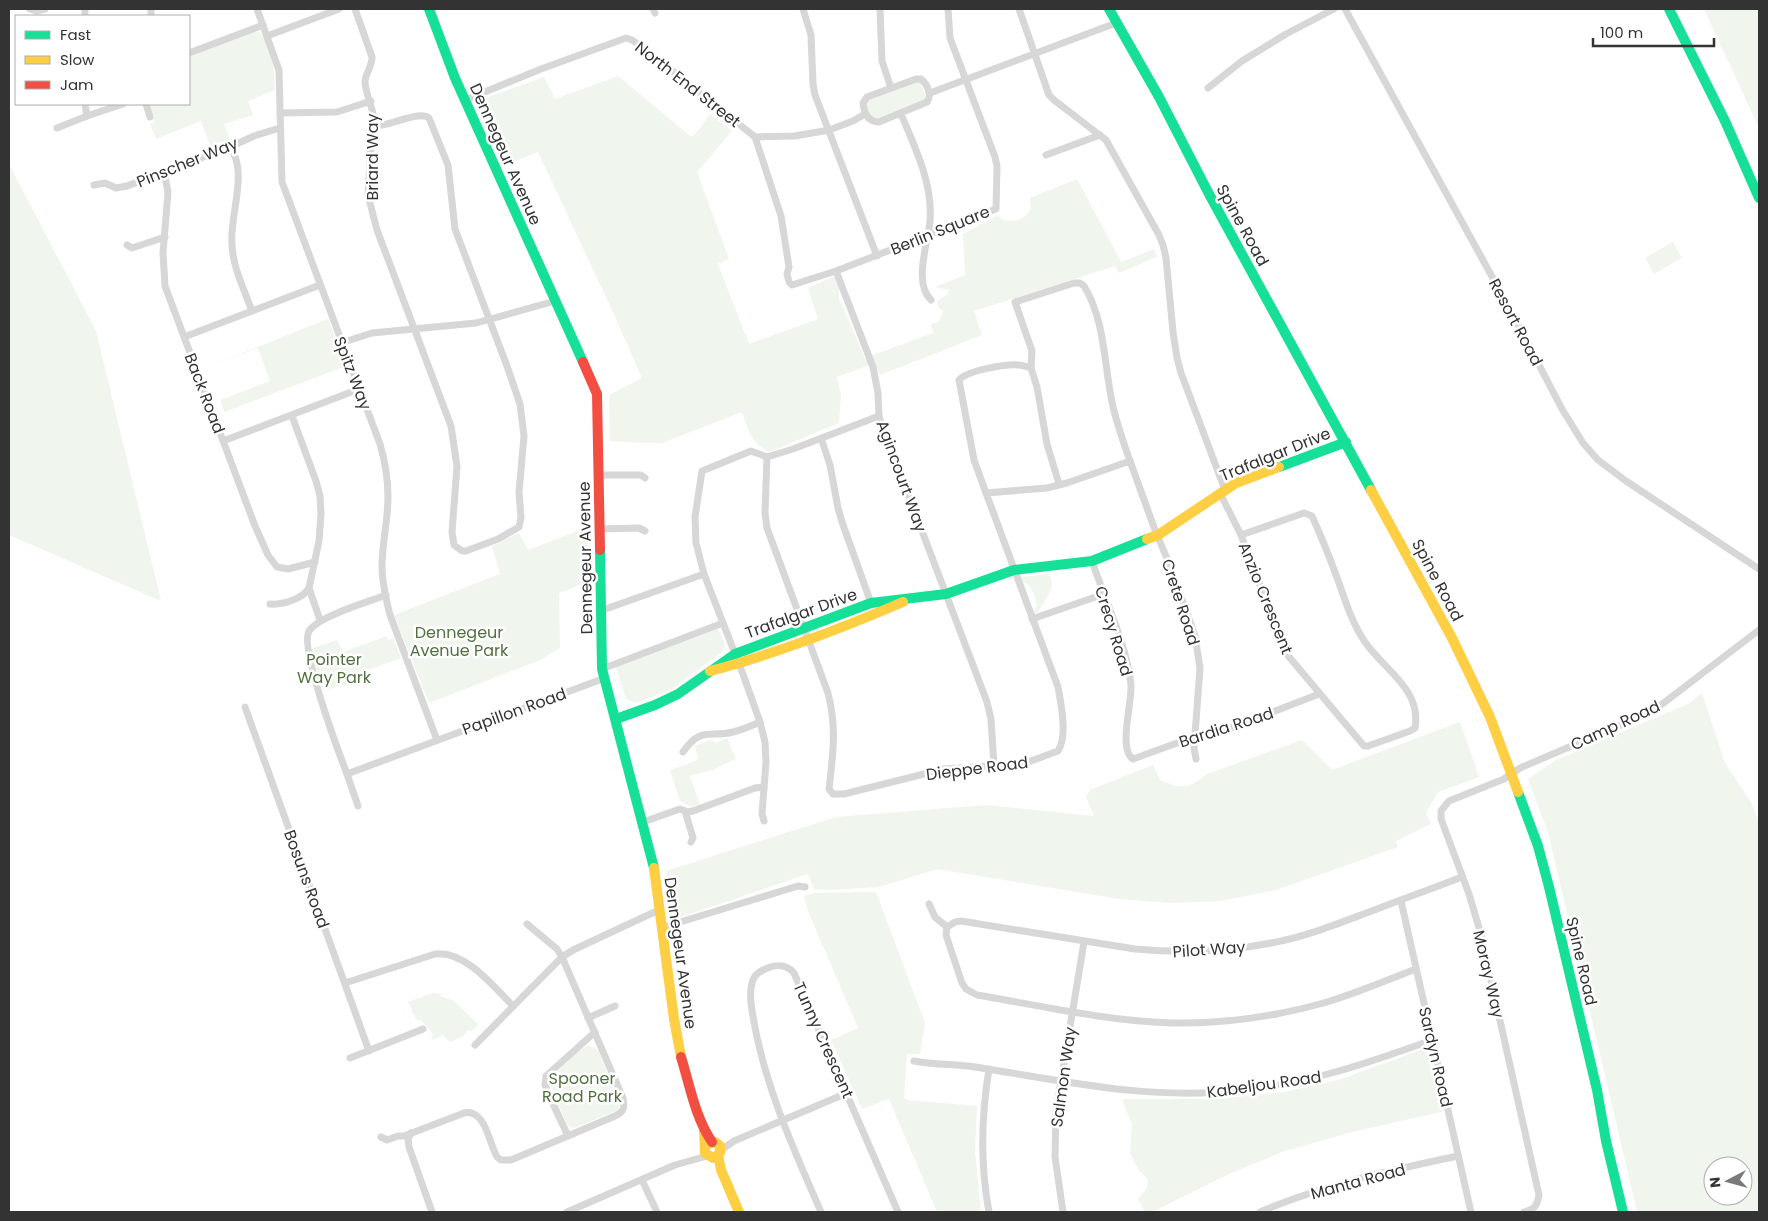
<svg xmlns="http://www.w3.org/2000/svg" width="1768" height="1221" font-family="Poppins,sans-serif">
<rect width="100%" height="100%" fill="#fff"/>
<g fill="#f0f5ed" fill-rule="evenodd">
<polygon points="1704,9 1759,9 1759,128"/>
<path d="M252,32H259C273,46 274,71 275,90L248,101L253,115L224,124L230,139L210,146L201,121L156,139L150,124L155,122L149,104H189V57Z"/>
<path d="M618,76L690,136H694L710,114L732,131L697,172L729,259L720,263L717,262L749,344L818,319L808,288L832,277H834L839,286V298L865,358L933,333L931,324L939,322L943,311L938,307L937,302L948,294L949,290L935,287L965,275L963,234L998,215L1002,220C1015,222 1023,221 1031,209L1030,198L1077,179L1121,262L1154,249L1157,257L1119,273L1115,266L974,311L982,335L880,375L875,363L837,377L841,395L839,423L769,452C752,444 748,429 742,412L662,443H642L610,441L609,395L642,378L612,310L538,152L502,166L477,105L480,100L544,77L555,99Z"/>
<polygon points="916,81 920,82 925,95 925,100 877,120 874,120 868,113 866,103 871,99"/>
<polygon points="9,164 96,331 161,601 9,535"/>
<polygon points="1673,242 1682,258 1654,274 1645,258"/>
<polygon points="328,319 346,366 224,412 221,400 270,381 258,348 208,367"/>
<polygon points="588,527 588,582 559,593 560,648 538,661 429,703 394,615 500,574 492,546 519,533 528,550"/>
<path d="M1048,574C1059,585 1044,600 1038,612L1035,614L1034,612L1037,605C1035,597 1032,583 1022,582L1021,577Z"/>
<polygon points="718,629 725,644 723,651 670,690 636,703 626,699 616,667"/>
<polygon points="387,636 388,640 393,638 401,658 352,676 352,682 324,691 320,684 311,649 337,640 343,652"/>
<path d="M1702,693L1725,763L1751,802L1759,821V1212H1637L1548,832L1528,779L1556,760L1690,703ZM1713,1166H1743V1196H1713Z"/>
<path d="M1460,722L1479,777L1438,792L1426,813L1431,824L1396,841L1398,847L1276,890L1221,901L1170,903L1119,899L937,869L879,887L829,890L814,889L808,874L681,917H673L668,903L677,894L676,886L668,882L666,871L836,817L987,805L1094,816L1086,797L1090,790L1153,765L1160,780C1182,789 1187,790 1207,774L1302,740L1332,770Z"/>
<polygon points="727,738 736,759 712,770 690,776 700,805 691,807 680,801 670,770 696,761 698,758 695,746 710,740 716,743"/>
<polygon points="876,892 925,1023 920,1054 907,1054 904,1098 907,1100 977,1106 975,1151 981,1212 937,1212 889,1099 862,1109 831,1040 858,1028 808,911 804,896 814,893"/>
<polygon points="433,993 441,994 440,996 454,1001 478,1024 474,1030 466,1031 464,1036 450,1042 443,1035 433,1040 431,1039 433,1034 421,1020 417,1021 408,1002"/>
<polygon points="588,1045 598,1050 618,1100 619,1108 616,1111 574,1128 567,1125 550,1083 550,1079 575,1054"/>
<polygon points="1421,1050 1427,1052 1430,1059 1441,1112 1348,1133 1282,1152 1229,1174 1152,1212 1145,1212 1138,1199 1147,1188 1148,1180 1138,1169 1130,1153 1132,1125 1122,1099 1219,1099 1284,1092 1338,1080"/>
</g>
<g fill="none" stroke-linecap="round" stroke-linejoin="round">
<g stroke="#d7d7d7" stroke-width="7">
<polyline points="30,9 36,11 45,9"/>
<polyline points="85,9 85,16"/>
<path d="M257,9L279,70L282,182L380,444C385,461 388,479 388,497C388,520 382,543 382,566C382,582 386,599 390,615L437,740"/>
<path d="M355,9L372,57C372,67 366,72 365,81C365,91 371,104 373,114L368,195L377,230L451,426L457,466L452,532L454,545L462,551H466L498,539L519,527L521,518L519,492L524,436L520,404L507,366L455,229L448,165L429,118C419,110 388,127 373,126"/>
<polyline points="653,9 655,13"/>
<polyline points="803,9 811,35 813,84 815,95 877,256"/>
<polyline points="880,9 882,61 891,88"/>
<polyline points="1019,9 1049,95 1054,100 1106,140 1159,235 1163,245 1166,258 1173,332 1177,358 1181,373 1225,490"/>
<polyline points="1345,9 1512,313 1562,409 1583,443 1598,460 1626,481 1759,569"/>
<polyline points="151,16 151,9"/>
<polyline points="267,36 339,9"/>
<polyline points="189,53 263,25"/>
<path d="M916,79H921C928,85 932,95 927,102L879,122C868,122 864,113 863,103L867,97Z"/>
<polyline points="1208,88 1242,61 1286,34 1334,9"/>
<polyline points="930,93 1116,23"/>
<polyline points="465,100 541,69 626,38 632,40 649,52 755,137 795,136 829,130 853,121 865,114"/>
<polyline points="85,104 87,116"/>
<polyline points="146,104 150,117"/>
<polyline points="280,113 337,112 371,101"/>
<path d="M901,114C915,147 933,184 930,221C928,243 913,283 931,300"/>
<polyline points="57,128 87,116 123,104"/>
<polyline points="755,137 781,216 789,267 787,274 789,282 792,285 836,271 996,209 997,166 995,157 950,38 948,9"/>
<path d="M230,147C249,172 229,216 232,245C233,268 244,289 252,311"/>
<polyline points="1046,155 1100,135"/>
<polyline points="164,172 168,192 163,253 165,286 255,526 268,555 277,567 288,569 315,562"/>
<polyline points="94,185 105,183 116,188 127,186 230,147 254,136 280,128"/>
<polyline points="127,245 132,248 165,237"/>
<polyline points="836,271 873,367 878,393 879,416 884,431 987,702 991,719 994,766"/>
<polyline points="184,337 320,285"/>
<polyline points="341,343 372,333 476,323 555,301"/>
<polyline points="292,416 316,481 320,496 321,514 319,541 309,588 320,620"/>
<polyline points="821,438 830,465 838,508 842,522 871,603"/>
<polyline points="223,441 359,389"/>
<path d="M767,457L765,513L767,528L828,693C837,728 833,754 829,789L833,794H844L944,769L1020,764L1031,761L1058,751C1068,736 1061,704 1058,687L986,493L1047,488L1067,483L1130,461L1155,530L1171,568L1195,636L1200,668L1194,748L1196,759"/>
<polyline points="598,475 641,475 645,478"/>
<path d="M1059,484L1047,444L1037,387L1031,368L1032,351L1015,302L1074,283H1080L1084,286C1105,320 1104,364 1112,402C1116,422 1123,441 1130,461"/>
<path d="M986,493L974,460L959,380C968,370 1006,364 1019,365C1023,365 1027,367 1031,368"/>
<path d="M1220,493L1241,535L1285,652L1364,746H1368L1410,731L1415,728C1422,689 1384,670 1365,642C1353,625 1346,603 1339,583C1331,561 1322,538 1312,516L1304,513L1241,535"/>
<polyline points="599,529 639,528 645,531"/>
<path d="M1092,561C1105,600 1127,645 1131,685C1132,704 1118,749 1133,759L1177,743L1231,728L1319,694"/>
<path d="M386,595C368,602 319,616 309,631C299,647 339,753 347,774L605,678"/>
<path d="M270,604C282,605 303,599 309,588"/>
<polyline points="600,611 704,574"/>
<polyline points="1032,619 1104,594"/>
<polyline points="602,669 723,623"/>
<polyline points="245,707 369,1051"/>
<path d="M683,752C701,726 709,738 733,732C742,730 751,726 760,722"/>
<polyline points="347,774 358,806"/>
<polyline points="685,811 693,838 691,842"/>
<polyline points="764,821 762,814 766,762 765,742 760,722 744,677 704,574 696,543 695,517 702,471 751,451 767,457 793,449 879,416"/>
<polyline points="643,822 680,809 688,812 693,811 755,788 764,787"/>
<polyline points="1401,901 1471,1212"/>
<polyline points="929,904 935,917 947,927"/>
<polyline points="664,927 798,886 805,887"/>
<path d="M1416,969C1387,980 1357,993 1327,1002C1279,1016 1223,1024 1173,1023C1107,1021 1042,1006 977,995L966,989L962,983L946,935L947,927L955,922L961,921L1135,949C1181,953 1226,952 1271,943C1305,937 1337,924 1369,912C1400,900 1431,889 1462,877"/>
<path d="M345,983L435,954C465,950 494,987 513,1006"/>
<polyline points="588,1018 615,1006"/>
<polyline points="475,1045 562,957 573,950 661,909"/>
<polyline points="350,1058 423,1029"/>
<path d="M914,1061C934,1065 955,1064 975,1067C1065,1081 1150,1101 1242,1090C1311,1083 1368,1063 1432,1040"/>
<polyline points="411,1133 408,1139 409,1147 432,1212"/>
<polyline points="568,1136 547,1091 545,1085 546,1076 595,1032"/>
<path d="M381,1137L387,1140L398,1136H404L464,1113C485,1108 489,1143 497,1157L501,1160H511L615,1116C624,1112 625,1107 623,1098L562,957L557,949L527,924"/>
<polyline points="721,1150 734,1141 847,1093"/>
<polyline points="642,1180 657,1212"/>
<polyline points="567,1212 675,1165 707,1156"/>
<path d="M821,1212C794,1150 766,1089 754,1022C752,1010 748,993 753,980C756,972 763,970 770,967C779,964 788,966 794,973L898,1212"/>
<path d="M989,1212C980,1164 981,1118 989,1069"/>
<polyline points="1063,1212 1055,1157 1056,1112 1084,942"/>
<path d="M1260,1212C1323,1185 1391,1170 1458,1156"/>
<path d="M1524,1212C1535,1209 1537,1206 1539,1195L1480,931L1469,894L1441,819V811L1449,801L1504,779L1520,768L1644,715L1661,705L1759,630"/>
</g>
<g stroke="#16e098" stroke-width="10">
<polyline points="429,9 455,78 583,362"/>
<polyline points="1109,9 1159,97 1209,194 1371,490"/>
<polyline points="1669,9 1725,121 1759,198"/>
<polyline points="1279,467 1346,442"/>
<polyline points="600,550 602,669 654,868"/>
<polyline points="616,719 655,705 678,694 735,654 871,603 946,594 1014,570 1092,561 1147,539"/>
<polyline points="1518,792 1538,846 1549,887 1597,1090 1606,1141 1623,1212"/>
</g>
<g stroke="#ffcf43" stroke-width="10">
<polyline points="1371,490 1452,638 1490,717 1518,792"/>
<polyline points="1147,539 1158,535 1236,483 1279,467"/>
<path d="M710,671C776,654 840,629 903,602"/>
<polyline points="654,868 674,1019 681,1057"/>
<polyline points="704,1131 705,1153 713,1158 720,1153 720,1146 715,1142 709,1143 705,1147"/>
<polyline points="718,1155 721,1170 739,1212"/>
</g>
<g stroke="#f24e42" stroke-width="10">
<polyline points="583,362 597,394 600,550"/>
<path d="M681,1057C690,1086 695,1117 712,1142"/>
</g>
</g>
<g text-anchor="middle" stroke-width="5" stroke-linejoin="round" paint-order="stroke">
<g font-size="16" fill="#333" stroke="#fff">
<text transform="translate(688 84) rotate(38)" y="6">North End Street</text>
<text transform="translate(506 154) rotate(66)" y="6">Dennegeur Avenue</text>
<text transform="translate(372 157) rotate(-90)" y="6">Briard Way</text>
<text transform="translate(187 162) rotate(-22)" y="6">Pinscher Way</text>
<text transform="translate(1243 225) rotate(61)" y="6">Spine Road</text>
<text transform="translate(940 230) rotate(-22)" y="6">Berlin Square</text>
<text transform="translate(1516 322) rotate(62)" y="6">Resort Road</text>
<text transform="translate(353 373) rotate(69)" y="6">Spitz Way</text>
<text transform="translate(205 393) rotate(69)" y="6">Back Road</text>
<text transform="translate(1275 454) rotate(-22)" y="6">Trafalgar Drive</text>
<text transform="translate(902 476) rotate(70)" y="6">Agincourt Way</text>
<text transform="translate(585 558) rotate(-91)" y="6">Dennegeur Avenue</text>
<text transform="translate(1438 580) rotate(62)" y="6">Spine Road</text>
<text transform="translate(1266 598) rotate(68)" y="6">Anzio Crescent</text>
<text transform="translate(1181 602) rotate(72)" y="6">Crete Road</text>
<text transform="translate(801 613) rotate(-20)" y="6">Trafalgar Drive</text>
<text transform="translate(1114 631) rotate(73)" y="6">Crecy Road</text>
<text transform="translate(514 711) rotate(-20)" y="6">Papillon Road</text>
<text transform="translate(1615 725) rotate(-25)" y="6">Camp Road</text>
<text transform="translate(1226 727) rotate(-18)" y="6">Bardia Road</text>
<text transform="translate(977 768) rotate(-7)" y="6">Dieppe Road</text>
<text transform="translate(307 879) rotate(70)" y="6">Bosuns Road</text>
<text transform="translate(1209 949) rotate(-4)" y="6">Pilot Way</text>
<text transform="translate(681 953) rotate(82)" y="6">Dennegeur Avenue</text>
<text transform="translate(1582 961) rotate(77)" y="6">Spine Road</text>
<text transform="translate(1489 974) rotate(77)" y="6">Moray Way</text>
<text transform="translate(824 1040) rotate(66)" y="6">Tunny Crescent</text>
<text transform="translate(1436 1057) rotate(77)" y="6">Sardyn Road</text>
<text transform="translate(1063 1077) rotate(-82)" y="6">Salmon Way</text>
<text transform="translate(1264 1084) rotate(-8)" y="6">Kabeljou Road</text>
<text transform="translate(1358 1181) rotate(-15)" y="6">Manta Road</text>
</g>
<g font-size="16" fill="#51703f" stroke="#fff">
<text x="459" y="638">Dennegeur<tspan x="459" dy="18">Avenue Park</tspan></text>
<text x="334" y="665">Pointer<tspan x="334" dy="18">Way Park</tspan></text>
<text x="582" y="1084">Spooner<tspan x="582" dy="18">Road Park</tspan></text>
</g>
</g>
<rect width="1768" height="1221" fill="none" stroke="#333333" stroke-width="20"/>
<rect x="15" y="15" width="175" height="90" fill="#ffffff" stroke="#adadad"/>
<rect x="25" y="31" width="25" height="8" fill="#16e098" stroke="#adadad"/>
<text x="60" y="40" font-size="15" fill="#333333">Fast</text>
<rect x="25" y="56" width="25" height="8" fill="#ffcf43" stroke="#adadad"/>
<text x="60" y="65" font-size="15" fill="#333333">Slow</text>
<rect x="25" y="81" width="25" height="8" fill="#f24e42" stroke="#adadad"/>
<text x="60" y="90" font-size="15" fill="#333333">Jam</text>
<g transform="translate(1728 1181) rotate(264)"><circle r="24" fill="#ffffff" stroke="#adadad"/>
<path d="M0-4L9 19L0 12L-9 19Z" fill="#7a7a7a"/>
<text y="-8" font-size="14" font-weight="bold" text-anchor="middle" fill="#333333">N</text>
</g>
<path d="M1593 38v8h121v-8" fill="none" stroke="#333333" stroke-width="2.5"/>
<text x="1600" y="38" font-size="15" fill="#333333" stroke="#ffffff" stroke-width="4" paint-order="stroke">100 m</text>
</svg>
